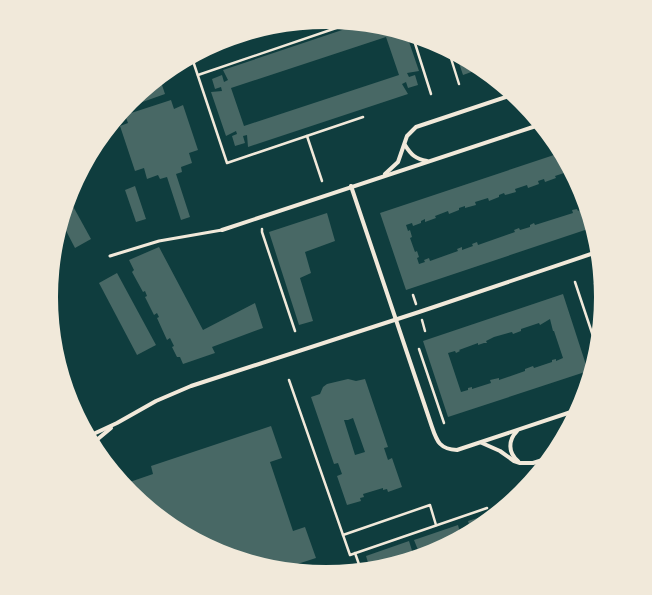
<svg xmlns="http://www.w3.org/2000/svg" width="652" height="595" font-family="'Varela Round',sans-serif">
<rect width="100%" height="100%" fill="#0f3d3e"/>
<g fill="#486865" fill-rule="evenodd">
<path d="M357,25L380,27L393,31L394,33L396,32L407,36L419,71L407,73L409,77L415,75L418,85L408,88L406,82L402,84L408,94L248,147L247,135L243,136L245,143L235,146L232,136L237,134L236,131L226,136L211,92L222,91L221,87L215,89L212,79L222,75L224,82L228,80L223,70ZM386,37L399,75L244,126L231,88Z"/>
<polygon points="457,57 479,69 480,69 463,75"/>
<polygon points="160,79 165,94 134,105 133,101"/>
<polygon points="171,100 174,109 183,105 198,150 189,153 192,163 181,167 182,172 176,174 190,217 181,220 167,177 160,179 158,175 147,179 144,168 135,171 120,126 128,123 125,115"/>
<polygon points="560,153 571,173 568,174 567,172 555,176 556,178 545,182 544,179 538,181 539,184 528,188 527,185 515,189 516,192 505,195 504,193 499,195 499,197 489,201 488,198 475,202 476,205 465,208 465,206 459,208 459,210 449,214 448,211 435,216 436,218 425,222 425,219 421,221 421,223 413,226 412,223 406,225 408,231 410,230 412,237 410,238 415,252 417,251 419,257 417,258 419,264 425,262 424,260 429,258 430,261 458,251 457,249 462,247 462,250 473,246 472,244 477,242 478,245 515,232 514,230 519,228 520,230 530,227 530,225 534,223 535,225 573,213 572,210 577,209 578,211 585,208 591,228 406,290 380,213"/>
<polygon points="135,186 146,219 136,222 125,190"/>
<polygon points="69,199 91,239 75,248 62,223"/>
<polygon points="327,213 335,241 305,252 311,273 300,278 313,321 299,325 269,232"/>
<polygon points="159,247 203,330 255,303 263,328 212,347 215,353 183,364 180,357 177,357 172,347 174,346 170,338 167,340 157,318 159,317 157,313 154,315 145,297 147,296 145,291 143,292 132,272 134,270 129,260"/>
<polygon points="117,273 156,345 137,355 99,283"/>
<polygon points="600,281 601,298 601,306 593,283"/>
<path d="M563,294L588,371L448,417L423,341ZM550,319L553,331H554L563,358L556,361V359L552,360V362L534,368L533,366L525,369V371L499,380V378L490,380L491,383L472,389V387L468,388V390L461,392L448,353L455,351L456,353L460,351L459,350L478,343V345L484,343H487L486,341L494,337L512,332L513,334L521,331V329L539,323L540,325Z"/>
<path d="M348,379L356,381L365,379L388,447L384,448L388,460L392,458L402,487L388,492L387,489L383,490V488L363,494L364,497L360,498L361,501L347,505L337,476L342,474L338,463L334,464L311,397L320,394L323,387L327,384ZM353,418L365,452L355,455L344,420H348Z"/>
<polygon points="271,426 282,458 270,462 293,531 305,527 316,558 288,567 289,569 272,568 220,552 173,526 131,492 124,484 153,474 151,466"/>
<polygon points="497,512 479,527 471,531 468,521"/>
<polygon points="458,525 461,536 431,552 420,555 414,540"/>
<polygon points="409,541 414,557 380,568 370,569 366,556"/>
</g>
<g fill="none" stroke-linecap="round" stroke-linejoin="round">
<g stroke="#f1e9da" stroke-width="2.5">
<polyline points="413,37 431,94"/>
<polyline points="449,52 459,84"/>
<polyline points="192,58 227,163 363,117"/>
<polyline points="198,75 348,24"/>
<polyline points="307,136 322,181"/>
<polyline points="262,229 262,232 295,331"/>
<polyline points="575,282 597,348"/>
<polyline points="413,295 416,304"/>
<polyline points="422,320 425,331"/>
<polyline points="419,349 444,423"/>
<polyline points="289,380 350,555 487,508"/>
<polyline points="343,535 430,505 436,525"/>
<polyline points="355,553 361,570"/>
</g>
<polyline stroke="#f1e9da" stroke-width="3" points="110,256 159,241 222,230"/>
<g stroke="#f1e9da" stroke-width="4">
<path d="M405,145C411,155 416,159 427,161"/>
<polyline points="385,174 398,162 407,136 416,127 512,95"/>
<path d="M351,186L432,427C437,442 440,449 457,450L577,410"/>
<polyline points="222,230 539,125"/>
<path d="M517,431C508,440 508,453 518,461"/>
<polyline points="89,436 117,423 156,401 191,386 419,312 597,252"/>
<polyline points="93,443 111,428"/>
<polyline points="482,443 500,451 514,461 520,463 533,463 549,458"/>
</g>
</g>
<path d="M0 0H652V595H0ZM58 297a268 268 0 1 1 536 0a268 268 0 1 1-536 0Z" fill="#f1e9da" fill-rule="evenodd"/>
</svg>
